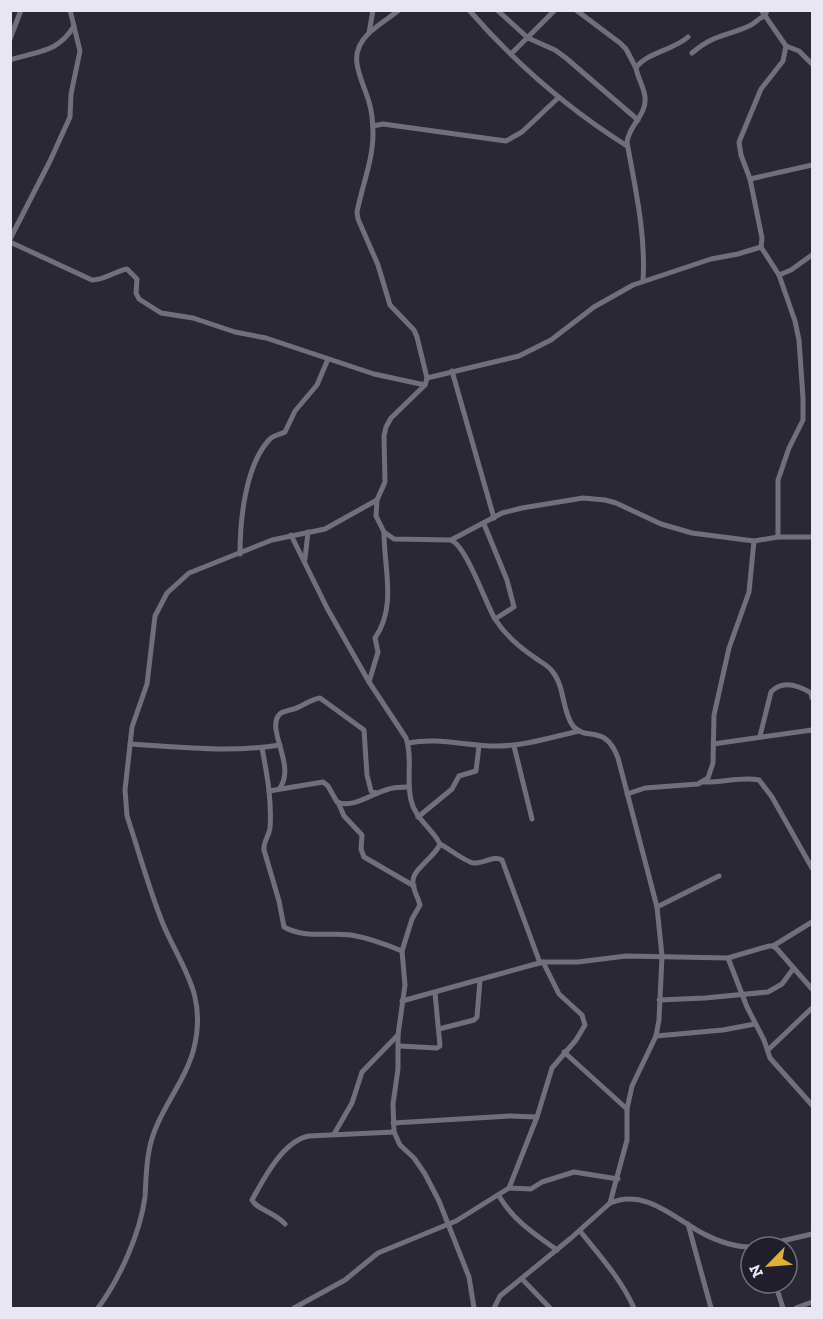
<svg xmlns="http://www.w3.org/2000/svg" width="823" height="1319" font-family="'Zilla Slab',serif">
<rect width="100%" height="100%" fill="#2b2836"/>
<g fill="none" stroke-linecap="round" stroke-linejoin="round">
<g stroke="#716f77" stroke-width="5">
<path d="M399,10C389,18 378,25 369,33C345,56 362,77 369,102C372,112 373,124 373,134C373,160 362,186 357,212L358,219L378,265L390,305L414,330L417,337L427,378L425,385L391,418L386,427L384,436L385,482L377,500L376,516L384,532L394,539L451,540C467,547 485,602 495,619C504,633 519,647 534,657C540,662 548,665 552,671C565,686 562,712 573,726C587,742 605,723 618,758L657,907L662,956L659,1020L656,1036L632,1086L627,1109V1140L610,1203"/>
<path d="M469,10C515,63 568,109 627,146"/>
<polyline points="497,10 528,38 555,50 566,58 638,120"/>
<polyline points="576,10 620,43 626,49 636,68"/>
<polyline points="369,33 373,10"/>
<polyline points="10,39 21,10"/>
<polyline points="786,46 799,51 812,64"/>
<path d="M692,53C714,34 725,37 749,26C756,23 758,18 765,16L767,10"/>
<polyline points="511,54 555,10"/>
<path d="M10,60C37,51 58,53 74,26"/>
<polyline points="373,126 383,124 506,141 522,132 558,98"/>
<polyline points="750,179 812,165"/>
<polyline points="10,239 50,161 70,117 71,94 80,51 70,10"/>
<path d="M10,242L92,280C105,280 115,271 127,269L137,279L136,293L139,299L161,313L193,318L235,332L266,338L374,374L425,385"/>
<polyline points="761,247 779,275 795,321 799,340 803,398 803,420 789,448 778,480 778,537"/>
<polyline points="779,275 791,270 812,255"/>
<path d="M643,281C646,233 635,188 627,142C629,125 647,115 645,97C644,87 638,79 636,68C645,53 674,50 688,37"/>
<polyline points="452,371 494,518"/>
<polyline points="427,378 519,356 551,340 594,307 633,285 711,259 738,254 761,247 762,238 750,179 741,155 739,142 761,89 783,61 786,46 761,10"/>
<polyline points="484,524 507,580 514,607 495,619"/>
<path d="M291,535L327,608L369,682L406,738C413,757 406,780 411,800C415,819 432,828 440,844C435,857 413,869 413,881C412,888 418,897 420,905L412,919L402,951L405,985L398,1035V1069L393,1104L394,1132L400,1145L414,1158L425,1174L439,1201L469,1277L474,1308"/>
<polyline points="451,540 502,513 522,508 583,498 605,500 616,503 661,524 692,533 754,541 778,537 812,537"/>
<path d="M240,554C240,521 245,466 269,440C273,435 279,435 285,432L295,411L317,385L328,359"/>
<polyline points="305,559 308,532"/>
<path d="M369,682L378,652L375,638C397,607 384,568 384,533"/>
<path d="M760,736L771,692C782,680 798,685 811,693L812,698"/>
<path d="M408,743C438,737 466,746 497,746C525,746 552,737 579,731"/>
<path d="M130,744C180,747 230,753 280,745"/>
<polyline points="713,744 812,730"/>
<polyline points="514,746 532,819"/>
<path d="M262,748C267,774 272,801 270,828C269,836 263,842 264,850L279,901L284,927C306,939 328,932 351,935C369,938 385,944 402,951"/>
<path d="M703,782C721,783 742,776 759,780L772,797L812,868"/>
<path d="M279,789C298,766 263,727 281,713C285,711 290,710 294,709C303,706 311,699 320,698L364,730L367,775L371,791L377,793"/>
<path d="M269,791L323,782L328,786L337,802C354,809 372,793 389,789C395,787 402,787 408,787"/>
<polyline points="627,794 645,788 698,784 708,778 713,763 714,715 729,648 749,592 754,541"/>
<polyline points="338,802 344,816 362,835 361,849 364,857 414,886"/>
<polyline points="418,817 452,789 459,776 476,771 479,746"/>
<path d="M440,844C448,848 467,863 474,863C484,864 493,855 502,860L540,963"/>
<polyline points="657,907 719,876"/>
<polyline points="773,946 812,922"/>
<polyline points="728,958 747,1007 764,1040 770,1058 812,1105"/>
<polyline points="659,1000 705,998 768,992 782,984 793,969"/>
<polyline points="402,1001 543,962 578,962 626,956 728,958 769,946 773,946 777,949 812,989"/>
<polyline points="439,1029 474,1020 477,1017 480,980"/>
<polyline points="656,1036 723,1030 755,1024"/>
<polyline points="399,1046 437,1048 440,1046 435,993"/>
<polyline points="768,1050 812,1008"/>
<polyline points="564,1052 627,1109"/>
<polyline points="393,1123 510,1116 537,1117"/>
<polyline points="334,1134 352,1103 362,1072 398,1035"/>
<polyline points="509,1188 531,1189 542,1182 574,1172 618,1179"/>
<path d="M499,1196C513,1220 534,1234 557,1250"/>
<path d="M285,1224C276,1213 256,1209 252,1200C264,1178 283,1141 309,1136L394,1132"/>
<polyline points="688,1224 711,1308"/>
<path d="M580,1231C600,1256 621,1279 634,1308"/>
<polyline points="756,1247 812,1234"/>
<polyline points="522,1279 550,1308"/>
<polyline points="775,1283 783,1308"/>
<path d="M98,1308C120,1278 140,1234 145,1197C146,1182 146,1166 149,1151C155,1114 185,1084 194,1048C207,994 182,969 163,924C149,889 139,852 127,816L125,790L132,727L147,684L155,616L167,593L189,573L272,540L325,529L377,500"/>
<polyline points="294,1308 345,1280 378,1253 456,1221 509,1188 537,1117 552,1068 576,1040 585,1025 582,1015 559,994 543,962"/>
<path d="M494,1308L500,1296L571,1238L610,1203C645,1188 674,1218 702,1233C717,1241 734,1247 751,1247"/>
<polyline points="796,1308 812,1302"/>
</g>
</g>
<rect width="823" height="1319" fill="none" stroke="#e8e6f0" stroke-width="24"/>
<g transform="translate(769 1265) rotate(245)"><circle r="28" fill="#211e2c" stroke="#716e7a" stroke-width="1.5"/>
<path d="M0-4.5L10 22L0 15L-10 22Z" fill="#e2ae34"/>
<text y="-9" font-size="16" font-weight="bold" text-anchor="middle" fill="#e8e6f0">N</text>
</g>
</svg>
